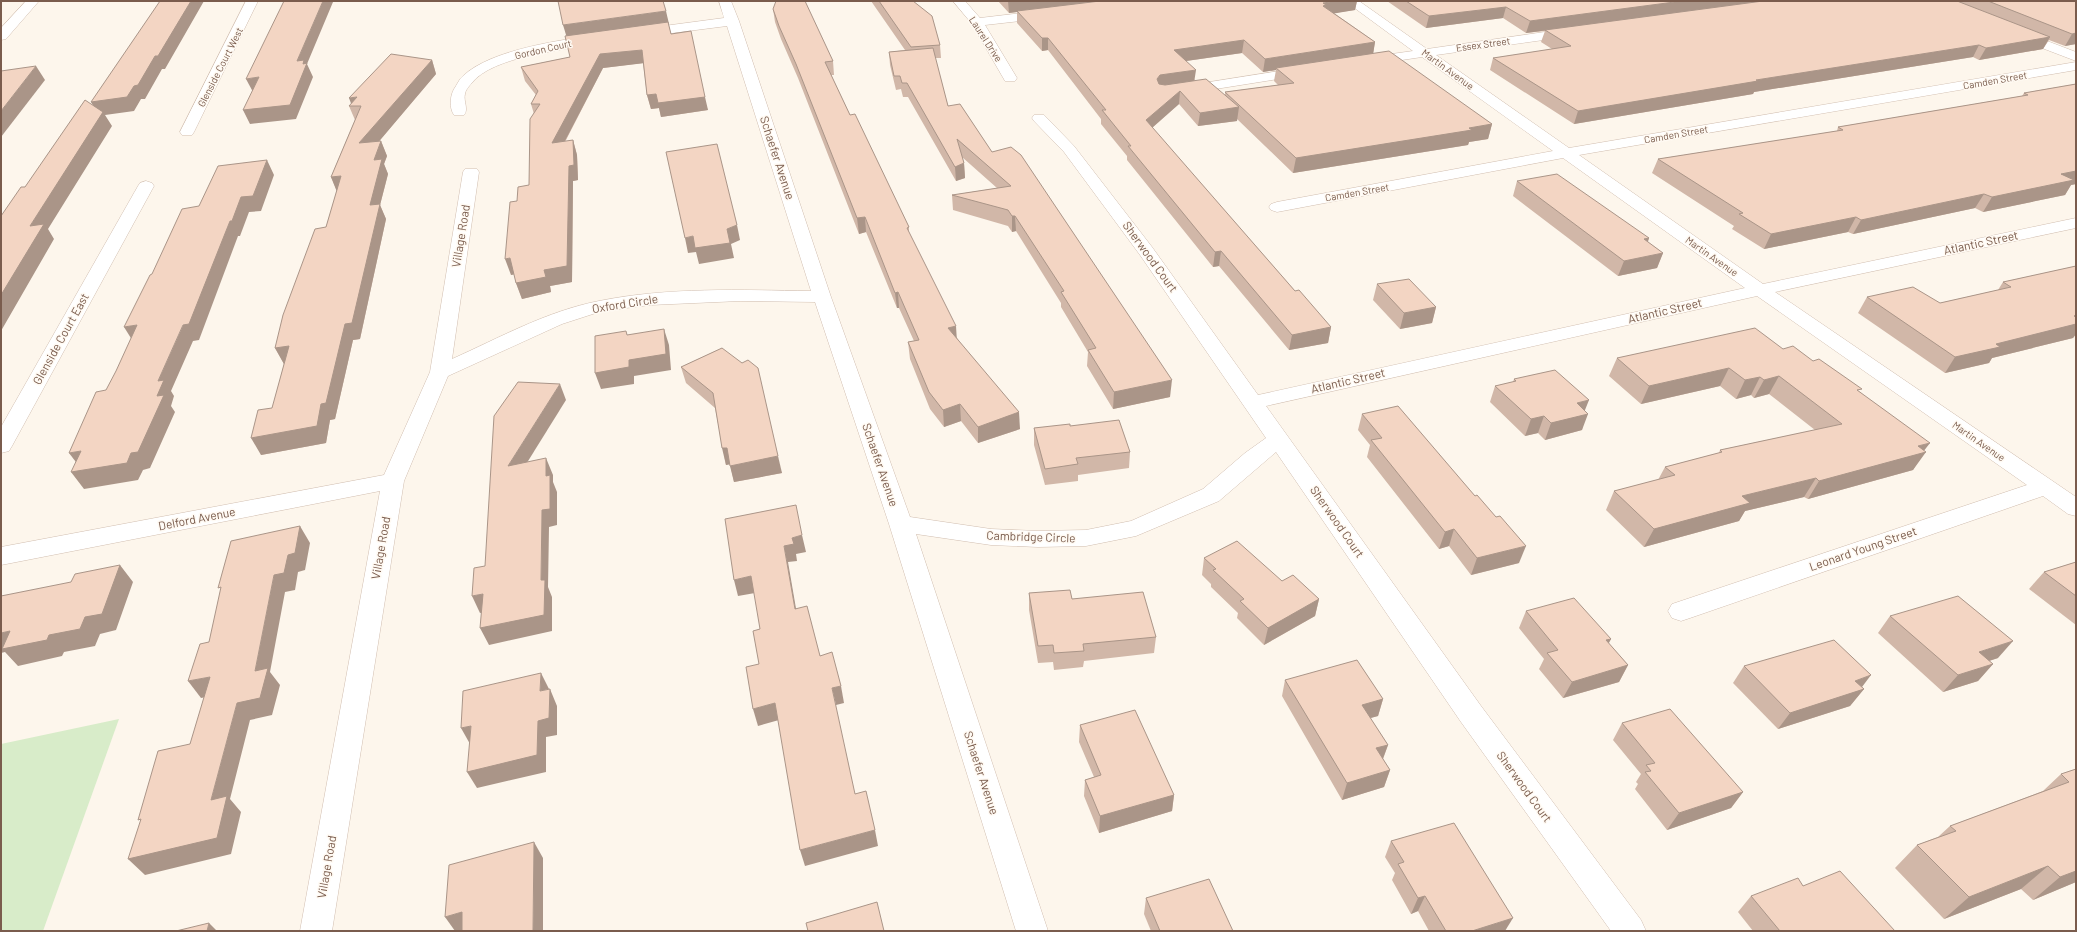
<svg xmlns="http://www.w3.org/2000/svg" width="2077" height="932" font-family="Barlow,sans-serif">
<rect width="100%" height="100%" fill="#fdf6ec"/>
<polygon fill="#d8ecc9" points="119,719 43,931 1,931 1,744"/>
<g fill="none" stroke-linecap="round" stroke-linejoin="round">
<defs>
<g id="minor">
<polygon points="26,1 39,1 6,39 1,40 1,28"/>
<polygon points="246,1 258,1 194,132 192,135 182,135 180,132"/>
<path d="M719,1H731L739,21L831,297L910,517L991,529L1038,531L1086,530L1131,521L1203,489L1245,453L1266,438L1140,255L1064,152L1034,121L1032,118L1034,115H1044L1074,146L1152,247L1258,395L1745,288L1563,158L1277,212L1271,210L1269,207L1271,204L1277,202L1553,151L1422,57L1368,65L1363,64L1361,61L1363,58L1413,51L1345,1H1359L1427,49L1572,28L1576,29L1578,32L1572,36L1436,55L1569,148L2076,62V70L1579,155L1763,284L2076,218V228L1775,292L2076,497V516L2068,514L2043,496L1690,618L1681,621L1672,618L1668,611L1672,604L2027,485L1757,296L1266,406L1481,706L1641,920L1646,931H1611L1461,722L1276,452L1219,501L1136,536L1086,546L1038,547L991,545L916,534L1048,931H1016L889,524L815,302L740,301L650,305L602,311L562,324L448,376L404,481L332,931H300L380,491L1,565V547L384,475L430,372L463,172L465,169H477L479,172L452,359C499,338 547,311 599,301C668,287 741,290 811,291L727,26L641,37L635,33L641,29L724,18Z"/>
<polygon points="953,1 965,1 980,18 1047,10 1051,11 1053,14 1051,17 1047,18 985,25 1017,78 1015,81 1005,81 972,24"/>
<path d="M597,35L603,39L602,42C569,50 492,55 471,84C469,86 465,91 465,94C463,101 469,109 464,115H454C449,108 450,96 454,89C457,85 459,79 463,76C490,50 560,40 597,35Z"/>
<polygon points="1305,67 1312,71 1310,74 1184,94 1179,93 1177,90 1179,87 1184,86"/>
<polygon points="146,181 152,183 154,186 12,446 9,451 1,453 1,427 138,186 140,183"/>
</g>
<polygon id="tertiary" points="2018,30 2076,52 2076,61 2013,37 2012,34"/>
</defs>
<use href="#minor" stroke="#d1beb0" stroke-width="1"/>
<use href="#tertiary" stroke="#d1beb0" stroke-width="1"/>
<use href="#minor" fill="#fff" fill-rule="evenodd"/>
<use href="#tertiary" fill="#fff" fill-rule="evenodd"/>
</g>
<g fill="#d1b7a8" fill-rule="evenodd">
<polygon points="871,1 913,1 940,45 941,58 935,58 948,106 992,152 1170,397 1113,409 1087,366 1088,352 1061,307 1061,303 1016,231 1012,232 1008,226 953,210 952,195 997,188 962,157 964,163 965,178 956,181 908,97 903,97 901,89 896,90 890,65 889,52 905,50"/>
<path d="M998,1H1357L1355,10L1334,13L1375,42L1373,53L1492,124L1488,139L1469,142L1468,145L1293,173L1237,119V121L1198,126L1179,104L1152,128L1295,291L1331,327L1328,343L1289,350L1219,266L1213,267L1127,160V156L1101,124V119L1048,50L1042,51L1017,23V12L1009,13ZM1242,53L1263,72L1276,70L1274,81L1278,85L1225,92V95L1195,81L1186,61Z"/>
<polygon points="1387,1 2076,1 2076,44 2065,46 2049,40 2043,49 1979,60 1973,57 1754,92 1753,94 1574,124 1490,70 1493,58 1552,49 1541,42 1545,31 1526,33 1503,18 1426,28"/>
<polygon points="773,9 833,61 834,75 831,75 850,115 909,227 909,233 957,338 1020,429 978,443 961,421 944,427 930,409 910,359 908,342 914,341 899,308 897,308 866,232 859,234 798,78 781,39 775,22"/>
<polygon points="668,22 671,34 708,110 661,117 659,108 651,109 647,95 643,63 603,68 565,142 573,140 577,155 578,180 573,181 572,282 550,286 551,292 522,299 516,283 514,274 511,275 517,201 529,185 534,114 531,104 536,95 525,81 521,67 570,57"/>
<polygon points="432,60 436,74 379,141 381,141 387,156 384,164 388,174 380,205 386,219 360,339 353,340 335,419 330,420 326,443 261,455 284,364 275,348 326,227 337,191 331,177 355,120 349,106"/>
<polygon points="2076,84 2076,184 2071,185 2065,195 1983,212 1975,208 1853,234 1848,232 1764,249 1732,229 1734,226 1652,173 1658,159 1837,131 1838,127 2022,96 2024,93"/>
<polygon points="1517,181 1649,238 1648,242 1663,253 1657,268 1618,276 1513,196"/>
<polygon points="2076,266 2076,334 2073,338 1992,358 1989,363 1945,373 1858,313 1867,297 1940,303 1998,290 2003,282"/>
<polygon points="1377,284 1436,307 1432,323 1400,329 1373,300"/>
<polygon points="722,348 782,473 734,482 730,464 726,465 715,408 686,383 681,367"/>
<polygon points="1783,349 1813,361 1860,392 1924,451 1913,470 1808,499 1804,497 1745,511 1739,521 1644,547 1606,510 1614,491 1658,480 1665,467 1719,453 1720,450 1815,430 1769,394 1754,398 1751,395 1736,399 1720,386 1641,404 1609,376 1617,358"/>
<polygon points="1514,379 1585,410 1582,430 1545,440 1538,433 1525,436 1490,402 1495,386 1513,382"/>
<polygon points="1362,414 1519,563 1471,575 1449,546 1439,549 1367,457 1370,445 1358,430"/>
<polygon points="1070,426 1130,452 1129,468 1078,475 1078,481 1045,485 1034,445 1034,428"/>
<polygon points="1204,558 1282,581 1319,599 1315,616 1264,645 1237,618 1238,613 1211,587 1211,584 1202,575"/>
<polygon points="2076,562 2076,625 2029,589 2044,572"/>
<polygon points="1029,593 1072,599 1156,637 1154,653 1084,661 1083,667 1054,670 1053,662 1038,663 1029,610"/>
<polygon points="1526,611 1611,639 1608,643 1628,665 1619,682 1563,698 1539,669 1544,659 1519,628"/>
<polygon points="1890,616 1998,658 1989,661 1993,664 1978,681 1943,692 1878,633"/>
<polygon points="1744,666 1862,687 1864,689 1850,706 1778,729 1733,683"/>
<polygon points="1285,680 1383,699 1378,716 1370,718 1388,745 1383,759 1390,770 1384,787 1342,800 1282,696"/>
<polygon points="1622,723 1743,792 1731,808 1667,830 1635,789 1638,784 1636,782 1641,774 1613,740"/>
<polygon points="1080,725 1174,795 1172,811 1099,833 1084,796 1085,780 1094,777 1079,742"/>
<polygon points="2076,769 2076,882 2033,900 2021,889 1944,919 1895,868 1917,845 1938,837 1950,826 2043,791 2061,774"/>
<polygon points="1391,841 1505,931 1429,931 1418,911 1411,914 1392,880 1395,873 1385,857"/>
<polygon points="1803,886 1895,931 1753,931 1738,912 1751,896"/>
<polygon points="1146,898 1233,931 1151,931 1144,914"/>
</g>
<g fill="#aa9588">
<polygon points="191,1 204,1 165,69 162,69 145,99 141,99 134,111 105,115 112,126 48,229 54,239 1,331 1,295 30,226 99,116 91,102 134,86 155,56"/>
<polygon points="323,1 337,1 333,2 307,64 313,77 296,119 250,124 243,110 297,61"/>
<polygon points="1008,1 1113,1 1017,11 1017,12 1009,13"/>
<polygon points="1338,1 1357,1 1355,10 1325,15 1323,3"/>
<polygon points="1682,1 1765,1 1526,33 1530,21"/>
<polygon points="1506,7 1503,18 1426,28 1429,16"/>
<polygon points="666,11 669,24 567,38 563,25"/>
<polygon points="2076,33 2076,44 2065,46 2072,34"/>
<polygon points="2050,37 2043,49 1979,60 1986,48"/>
<polygon points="1042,38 1048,38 1048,50 1042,51"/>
<polygon points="1244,40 1242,53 1172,63 1174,50"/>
<polygon points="1375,42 1373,55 1276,68 1276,70 1263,72 1265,59"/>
<polygon points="1979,45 1973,57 1754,92 1753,94 1574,124 1578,111 1756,80"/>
<polygon points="642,50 645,63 603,68 556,158 552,143 600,54"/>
<polygon points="432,60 436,74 365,158 359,143"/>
<polygon points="36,66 45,80 1,137 1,111"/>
<polygon points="1196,70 1194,83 1159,89 1157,79 1160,75"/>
<polygon points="259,77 253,92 246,79"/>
<polygon points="1180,91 1179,104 1145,134 1146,120"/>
<polygon points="656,94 705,97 708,110 661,117 659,108 651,109 647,95"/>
<polygon points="357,97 352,106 349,98"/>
<polygon points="1239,107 1237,121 1198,126 1200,113"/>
<polygon points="1492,124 1488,139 1469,142 1468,145 1293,173 1296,158"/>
<polygon points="573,140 577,155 578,180 573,181 572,282 550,286 551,292 522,299 516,283 544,270"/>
<polygon points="381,141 387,156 384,164 388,174 380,205 386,219 360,339 353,340 335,419 330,420 326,443 261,455 251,438 321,404 370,205 374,160"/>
<polygon points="267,160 274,175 261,211 249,212 240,236 238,236 199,340 193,341 171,391 174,396 171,406 175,412 150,468 143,470 138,480 84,489 71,472 131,453 157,396 158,381 230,221 241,197"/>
<polygon points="964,163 965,178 956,181 955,167"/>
<polygon points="2076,171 2076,184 2071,185 2065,195 1983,212 1992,197 2061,174"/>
<polygon points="341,176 337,192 331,177"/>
<polygon points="1984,194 1975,208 1853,234 1861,220"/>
<polygon points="1012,216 1015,216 1016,231 1012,232"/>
<polygon points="865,217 866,232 859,234 857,218"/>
<polygon points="1856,217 1848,232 1764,249 1771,234"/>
<polygon points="737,225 740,240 731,244 734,258 699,264 696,252 688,253 685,238 727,229"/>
<polygon points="1649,238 1643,253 1644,239"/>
<polygon points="1221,251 1219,266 1213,267 1215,252"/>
<polygon points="1663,253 1657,268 1618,276 1624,261"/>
<polygon points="510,258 516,274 511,275 505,259"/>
<polygon points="898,292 899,308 897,308 895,293"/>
<polygon points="1436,307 1432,323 1400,329 1404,313"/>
<polygon points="2076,315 2076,334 2073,338 1992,358 1989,363 1945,373 1955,357 1996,344"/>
<polygon points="137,325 134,343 124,327"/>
<polygon points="956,326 957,342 948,328"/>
<polygon points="1331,327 1328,343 1289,350 1292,335"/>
<polygon points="664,329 669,345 671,370 634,376 634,384 601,389 595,373 629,360"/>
<polygon points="289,346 298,362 284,364 275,348"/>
<polygon points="1729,368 1720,386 1641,404 1649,386"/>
<polygon points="1779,376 1769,394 1754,398 1764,380"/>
<polygon points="1760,377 1751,395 1736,399 1745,380"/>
<polygon points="1172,380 1170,397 1113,409 1114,392"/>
<polygon points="560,384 566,400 515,482 508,466"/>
<polygon points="1589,400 1583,415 1588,414 1582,430 1545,440 1551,423 1577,403"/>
<polygon points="960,404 961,421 944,427 943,410"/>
<polygon points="1019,412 1020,429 978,443 978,427"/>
<polygon points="1544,416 1538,433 1525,436 1531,419"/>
<polygon points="1930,443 1923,452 1926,452 1913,470 1808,499 1819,481 1918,446"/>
<polygon points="722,448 727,448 731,464 726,465"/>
<polygon points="81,451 82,470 69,453"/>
<polygon points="778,456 782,473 734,482 730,466"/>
<polygon points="546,458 553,475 553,482 557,492 557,525 549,527 548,587 552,597 552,631 489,645 480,628 541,580 542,510 546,476"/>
<polygon points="1816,478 1804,497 1745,511 1739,521 1644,547 1654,529 1742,496"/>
<polygon points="300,526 310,543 305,570 298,572 295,590 285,592 270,672 280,685 272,715 250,720 230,799 241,812 231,854 145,875 128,859 211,800 237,703 255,671 274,575 288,555"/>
<polygon points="1454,529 1449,546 1439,549 1445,532"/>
<polygon points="802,535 806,552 796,554 797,561 788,562 799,626 795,609 784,546 792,538"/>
<polygon points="1526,546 1519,563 1471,575 1477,558"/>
<polygon points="120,565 133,582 116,630 100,634 95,646 64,652 62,656 18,666 5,652 1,653 1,633 10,631 49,635"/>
<polygon points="751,576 755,593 738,596 734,580"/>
<polygon points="483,594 491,611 480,613 472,596"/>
<polygon points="1319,599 1315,616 1264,645 1268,628"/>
<polygon points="1611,639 1602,656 1606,640"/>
<polygon points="2013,641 1998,658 1964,669 1979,652"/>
<polygon points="1993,664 1978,681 1943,692 1958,675"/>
<polygon points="1628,665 1619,682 1563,698 1572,682"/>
<polygon points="541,673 549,689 540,691"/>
<polygon points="1871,675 1859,691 1864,689 1850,706 1778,729 1790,713 1855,681"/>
<polygon points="210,677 223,694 201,698 188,681"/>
<polygon points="841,686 844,703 836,705 832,688"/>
<polygon points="550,689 557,706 557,735 546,737 546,772 477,788 467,772 538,721"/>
<polygon points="1383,699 1378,716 1356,722 1362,705"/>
<polygon points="775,703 779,720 758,726 753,709"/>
<polygon points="471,726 470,744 461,728"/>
<polygon points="1388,745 1382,761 1376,748"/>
<polygon points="1390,770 1384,787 1342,800 1347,783"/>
<polygon points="1743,792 1731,808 1667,830 1679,813"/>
<polygon points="1174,795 1172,811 1099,833 1100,816"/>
<polygon points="875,830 878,846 805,866 800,850"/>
<polygon points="534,842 543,858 543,931 533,931"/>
<polygon points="2048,866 2021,889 1944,919 1969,897"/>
<polygon points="2076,871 2076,882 2033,900 2060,877"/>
<polygon points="1425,896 1418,911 1411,914 1418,898"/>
<polygon points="462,912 462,931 455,931 445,917"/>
<polygon points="1513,918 1505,931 1472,931"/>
<polygon points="209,923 217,931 207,931"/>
</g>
<g fill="#f3d5c3" stroke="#aa9588">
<polygon points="160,1 191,1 158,56 155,56 138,85 134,86 127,97 91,102"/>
<polygon points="284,1 323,1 297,61 304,60 303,64 307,63 290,105 243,110 259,77 246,79"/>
<polygon points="558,1 663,1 666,11 563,25"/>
<polygon points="776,1 805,1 833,61 825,62 850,115 855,114 909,227 907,228 956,326 948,328 1019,412 978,427 960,404 943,410 929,392 908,342 919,340 898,292 895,293 865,217 857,218 796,64 779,26 773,9"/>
<polygon points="879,1 913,1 932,16 940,45 911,47"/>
<polygon points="1100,1 1338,1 1323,3 1326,5 1323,6 1375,42 1265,59 1244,40 1174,50 1196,70 1160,75 1157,79 1159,84 1165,85 1206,79 1239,107 1200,113 1180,91 1146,120 1295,291 1299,290 1331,327 1292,335 1221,251 1215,252 1128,146 1131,146 1102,110 1106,110 1048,38 1042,38 1017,11"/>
<polygon points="1406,1 1682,1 1530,21 1506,7 1429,16"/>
<polygon points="1763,1 1957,1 2050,37 1986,48 1979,45 1756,80 1758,81 1578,111 1493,58 1571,46 1545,30"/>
<polygon points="1988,1 2076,1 2076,33 2072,34"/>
<polygon points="668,22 671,34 691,31 705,97 658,103 656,94 647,95 642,50 600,54 552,143 573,140 574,165 569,166 567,266 544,270 546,277 516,283 510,258 505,259 510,202 517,201 518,187 529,185 530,119 540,104 531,104 538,91 521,67 570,57 565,36"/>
<polygon points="933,48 948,106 960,104 992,152 1011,147 1021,155 1172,380 1114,392 1088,350 1096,348 1061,292 1064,291 1015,216 1012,216 1008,210 952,195 1011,186 957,139 964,163 955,167 907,83 902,83 900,76 894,76 889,52"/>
<polygon points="1389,51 1492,124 1469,128 1472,130 1296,158 1225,92 1294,83 1276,68"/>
<polygon points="391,54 432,60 359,143 381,141 374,160 382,159 370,205 380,204 352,323 345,324 326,403 321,404 317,426 251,438 258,410 272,408 289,346 275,348 283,315 315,229 326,227 341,176 331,177 361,106 349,106 357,97 349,98"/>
<polygon points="36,66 1,111 1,71"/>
<polygon points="2076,84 2076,171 2061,174 2074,180 1992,197 1984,194 1861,220 1856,217 1771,234 1739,214 1743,213 1658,159 1843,130 1838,127 2028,95 2024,93"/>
<polygon points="85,100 103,112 30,226 44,224 1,295 1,216 21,187 25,187"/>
<polygon points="717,144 737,225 727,229 730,243 695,248 693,236 685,238 666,152"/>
<polygon points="267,160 253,196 241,197 232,221 230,221 189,324 183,325 158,381 164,380 157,396 164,395 138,452 131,453 127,463 71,472 81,451 69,453 96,392 106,390 116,371 137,325 124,327 150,275 152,274 182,209 199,206 218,166"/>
<polygon points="1557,174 1649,238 1644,239 1663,253 1624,261 1517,181"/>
<polygon points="2076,266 2076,315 2074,316 2076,317 2076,324 1996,344 2000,347 1955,357 1867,297 1913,287 1940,303 2011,287 2003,282"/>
<polygon points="1409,279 1436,307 1404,313 1377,284"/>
<polygon points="1755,328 1783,349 1793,346 1813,361 1819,359 1862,389 1857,390 1930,443 1918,446 1926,452 1819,481 1816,478 1742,496 1750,503 1654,529 1614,491 1675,475 1665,467 1722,452 1720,450 1842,424 1779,376 1764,380 1760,377 1745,380 1729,368 1649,386 1617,358"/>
<polygon points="664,329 666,354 629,360 629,367 595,373 595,336 626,331 627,335"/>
<polygon points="722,348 742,363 748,360 758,368 778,456 730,466 727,448 722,448 713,393 681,367"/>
<polygon points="1555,370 1589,400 1577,403 1588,414 1551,423 1544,416 1531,419 1495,386 1516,381 1514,379"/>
<polygon points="518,382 560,384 508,466 546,458 546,476 550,475 550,509 542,510 541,580 545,580 544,615 480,628 483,594 472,596 474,568 485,566 494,416"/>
<polygon points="1398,406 1475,496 1477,495 1496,517 1500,516 1526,546 1477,558 1454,529 1445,532 1371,440 1382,438 1362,414"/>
<polygon points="1119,420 1130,452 1076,458 1078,464 1045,469 1034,428 1070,424 1070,426"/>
<polygon points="796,505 802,535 792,538 794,544 784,546 795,609 807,606 820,656 832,652 841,686 832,688 855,794 866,791 875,830 800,850 775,703 753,709 746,667 759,664 753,631 760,629 751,576 734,580 725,519"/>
<polygon points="300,526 295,553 288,555 284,573 274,575 255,671 268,668 260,698 237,703 211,800 227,796 217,838 128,859 141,819 138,820 158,751 190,744 210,677 188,681 200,644 209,642 221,587 218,588 231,541"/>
<polygon points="1237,541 1282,581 1293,575 1319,599 1268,628 1240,601 1244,599 1213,570 1216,569 1204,558"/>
<polygon points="2076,562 2076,596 2044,572"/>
<polygon points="120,565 102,614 85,617 80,629 49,635 47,640 2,649 10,631 1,633 1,596 71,582 75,574"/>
<polygon points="1070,590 1072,599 1143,592 1156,637 1083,644 1084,651 1054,653 1053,645 1038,646 1029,593"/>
<polygon points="1958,596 2013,641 1979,652 1993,664 1958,675 1890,616"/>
<polygon points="1574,598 1611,639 1606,640 1628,665 1572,682 1547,653 1558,650 1526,611"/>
<polygon points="1834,640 1871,675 1855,681 1864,689 1790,713 1744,666"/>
<polygon points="1357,660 1383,699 1362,705 1388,745 1376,748 1390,770 1347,783 1285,680"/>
<polygon points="541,673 540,691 550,689 549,718 538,721 537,755 467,772 471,726 461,728 463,691"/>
<polygon points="1670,709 1743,792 1679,813 1645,772 1651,771 1646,765 1655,763 1622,723"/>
<polygon points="1135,710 1174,795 1100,816 1085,780 1101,775 1080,725"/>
<polygon points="2076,769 2076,871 2060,877 2048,866 1969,897 1917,845 1956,831 1950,826 2069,782 2061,774"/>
<polygon points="1454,823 1513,918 1472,931 1446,931 1425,896 1418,898 1398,864 1404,862 1391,841"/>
<polygon points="534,842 533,931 462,931 462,912 445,917 449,865"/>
<polygon points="1840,871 1895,931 1780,931 1751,896 1798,878 1803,886"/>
<polygon points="1209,879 1233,931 1160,931 1146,898"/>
<polygon points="877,902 884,931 808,931 806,923"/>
<polygon points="209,923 207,931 176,931"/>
</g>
<g text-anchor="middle" stroke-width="3" stroke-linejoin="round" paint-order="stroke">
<g font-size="10" fill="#7a5c4d" stroke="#fffaf3">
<text transform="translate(986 39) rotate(57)" y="4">Laurel Drive</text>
<text transform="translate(1483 44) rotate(-8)" y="4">Essex Street</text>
<text transform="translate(543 49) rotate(-13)" y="4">Gordon Court</text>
<text transform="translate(220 67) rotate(-63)" y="4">Glenside Court West</text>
<text transform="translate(1448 69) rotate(36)" y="4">Martin Avenue</text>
<text transform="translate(1995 80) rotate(-10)" y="4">Camden Street</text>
<text transform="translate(1676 134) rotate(-10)" y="4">Camden Street</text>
<text transform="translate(1357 192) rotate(-10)" y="4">Camden Street</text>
<text transform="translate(1712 256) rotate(35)" y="4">Martin Avenue</text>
<text transform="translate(1979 441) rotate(35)" y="4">Martin Avenue</text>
</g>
<g font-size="12" fill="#7a5c4d" stroke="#fffaf3">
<text transform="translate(777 158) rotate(72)" y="4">Schaefer Avenue</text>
<text transform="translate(461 236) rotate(-81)" y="4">Village Road</text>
<text transform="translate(1981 243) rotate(-12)" y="4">Atlantic Street</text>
<text transform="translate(1150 257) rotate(54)" y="4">Sherwood Court</text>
<text transform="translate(625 304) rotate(-9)" y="4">Oxford Circle</text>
<text transform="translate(1665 311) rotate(-13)" y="4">Atlantic Street</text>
<text transform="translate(61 339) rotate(-61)" y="4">Glenside Court East</text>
<text transform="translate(1348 381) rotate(-13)" y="4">Atlantic Street</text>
<text transform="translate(880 465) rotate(71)" y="4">Schaefer Avenue</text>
<text transform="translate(197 519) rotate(-11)" y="4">Delford Avenue</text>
<text transform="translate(1337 522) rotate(55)" y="4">Sherwood Court</text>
<text transform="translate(1031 537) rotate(2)" y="4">Cambridge Circle</text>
<text transform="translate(381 548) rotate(-80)" y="4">Village Road</text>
<text transform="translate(1863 549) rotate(-19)" y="4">Leonard Young Street</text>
<text transform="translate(981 773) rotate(72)" y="4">Schaefer Avenue</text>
<text transform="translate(1524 787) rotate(54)" y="4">Sherwood Court</text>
<text transform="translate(327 867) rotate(-80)" y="4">Village Road</text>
</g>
</g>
<rect width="2077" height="932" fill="none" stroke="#7a5c4d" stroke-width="4"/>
</svg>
